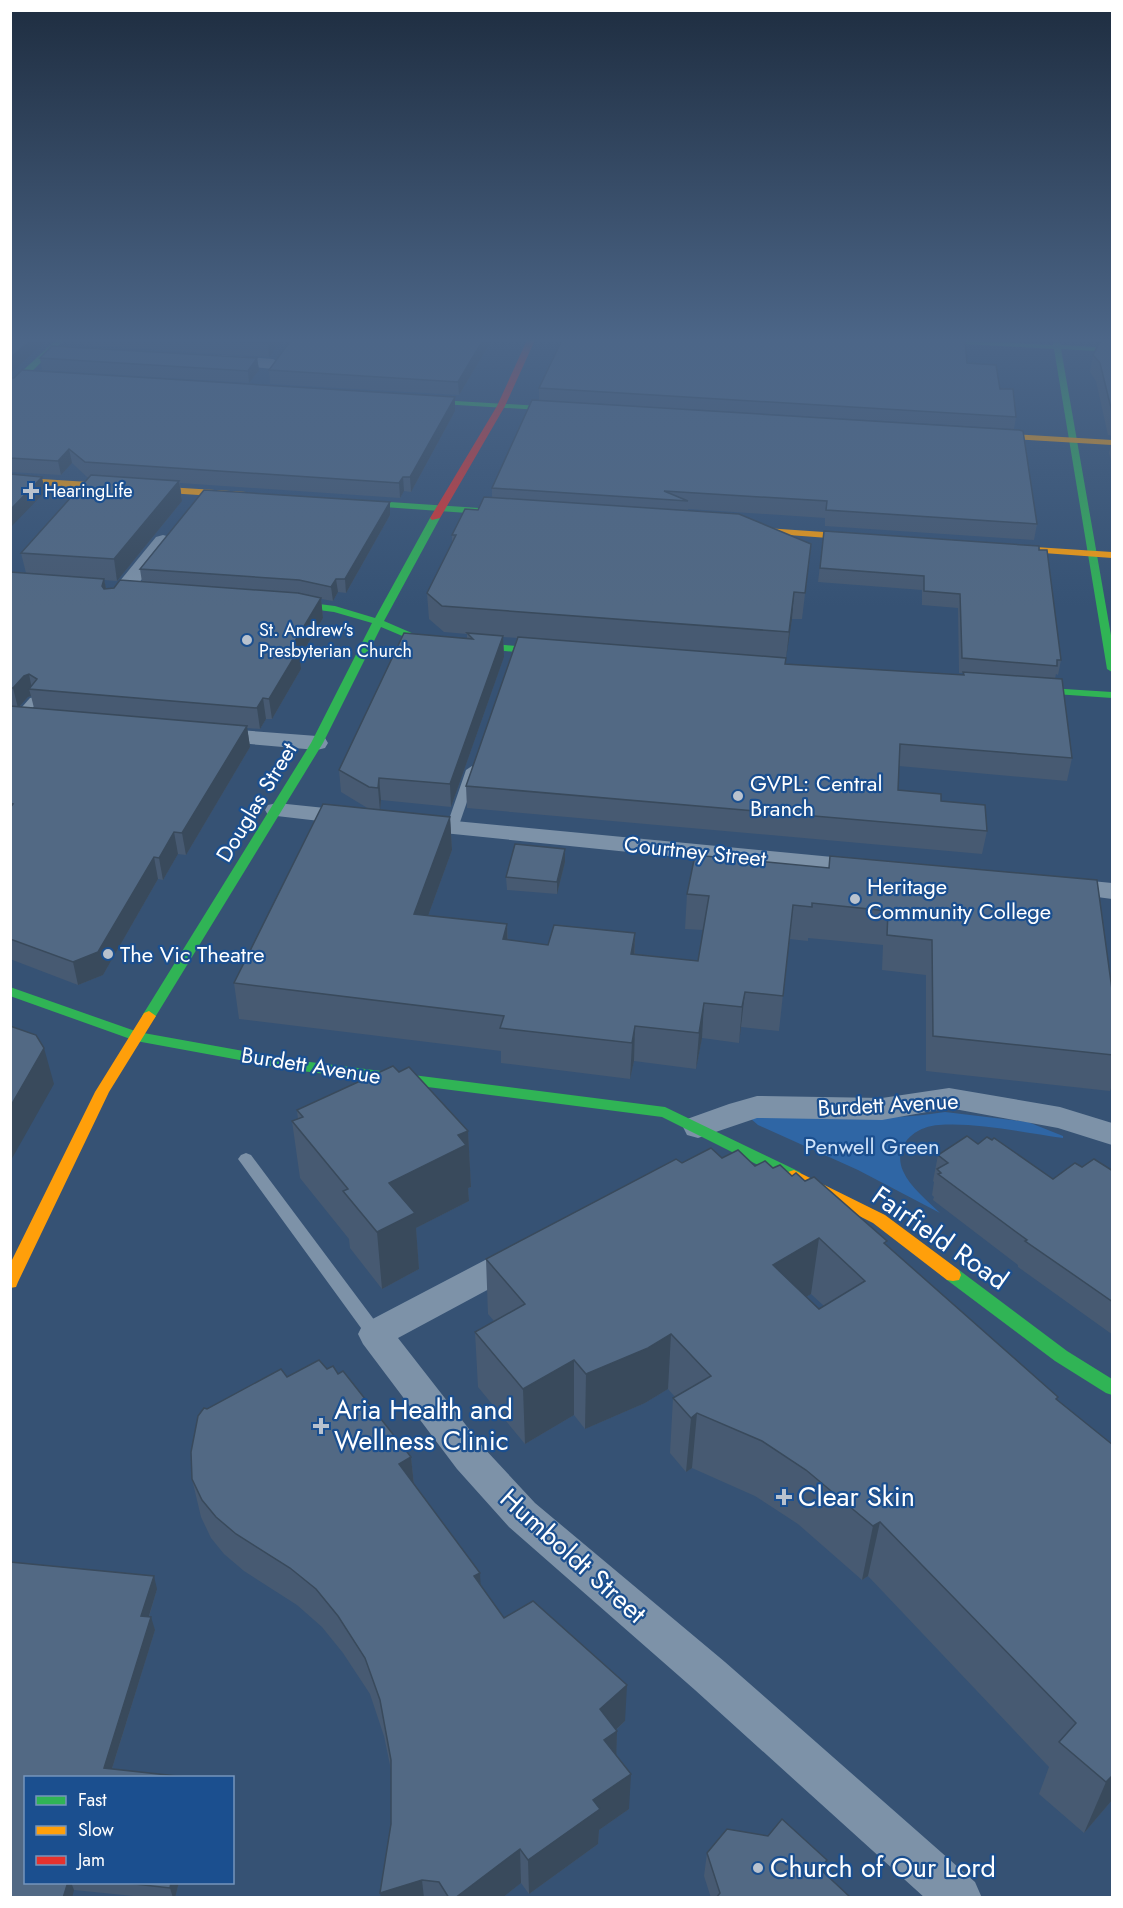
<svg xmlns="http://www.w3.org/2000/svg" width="1123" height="1908" font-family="Jost,sans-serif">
<rect width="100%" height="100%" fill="#365274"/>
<path fill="#2f66a5" d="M945,1112L1028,1122L1063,1136V1138C1025,1133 976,1122 939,1125C915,1126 892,1146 903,1171C910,1187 928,1201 940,1213L858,1170L758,1125L750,1118L754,1115C817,1117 882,1122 945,1112Z"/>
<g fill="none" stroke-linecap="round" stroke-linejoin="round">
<g fill="#7d92a8" fill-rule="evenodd">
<polygon points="34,697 39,700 38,702 22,720 14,720 14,716 30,698"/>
<polygon points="472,766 478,770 458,828 456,831 448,831 446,828 466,770"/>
<polygon points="246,1153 251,1155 381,1329 384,1334 381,1339 375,1341 369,1339 241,1163 238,1159 241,1155"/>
</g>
<g fill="#7d92a8" fill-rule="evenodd">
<polygon points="220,355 273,359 281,364 273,369 215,363 212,360 215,357"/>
<polygon points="163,535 170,537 172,541 170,545 129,595 115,595 112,591 115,587 156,537"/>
<polygon points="212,728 317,736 325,738 328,743 325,748 317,750 204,740 201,735 204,730"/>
<polygon points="277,803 354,811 363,813 366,818 363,823 354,825 268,815 265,810 268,805"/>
<polygon points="413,817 864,860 873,863 877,868 873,873 864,876 404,829 401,824 404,819"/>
<polygon points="1061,878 1112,883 1112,899 1052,891 1048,886 1052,881"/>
<polygon points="949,1088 1060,1107 1112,1123 1112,1145 1058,1128 949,1108 882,1120 757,1118 698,1138 687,1135 683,1127 687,1119 729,1104 757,1096 882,1098"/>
<polygon points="520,1244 532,1248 536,1257 532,1266 398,1338 483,1447 535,1503 725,1662 975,1882 982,1898 925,1898 695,1690 509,1527 457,1469 363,1344 358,1334 363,1324 508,1248"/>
</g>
<g fill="#30b455" fill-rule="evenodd">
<polygon points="56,340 64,340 24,379 18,379 18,375"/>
<polygon points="926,340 964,340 1053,345 1053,340 1059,340 1061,345 1112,348 1112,352 1061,349 1112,641 1112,672 1107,669 1054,349 930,342"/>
<polygon points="406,398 573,408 577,410 573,412 409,402 405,400"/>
<polygon points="345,499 509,510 514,513 509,516 342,504 342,500"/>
<polygon points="435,515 440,518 384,621 421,637 559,650 564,653 559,656 419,643 381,627 323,743 154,1019 144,1019 142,1016 311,743 372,623 334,612 279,605 274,602 279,599 335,606 375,618 430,518"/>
<polygon points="1017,686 1112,692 1112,698 1013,691 1012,689"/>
<polygon points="10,987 138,1032 294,1060 665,1107 800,1172 802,1176 800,1180 788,1180 662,1117 294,1070 136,1041 10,996"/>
<polygon points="953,1269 959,1270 1067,1351 1112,1379 1112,1395 1106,1393 1055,1361 947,1280 945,1275 947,1270"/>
</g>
<g fill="#ff9f0a" fill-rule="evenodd">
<polygon points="981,432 1112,440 1112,445 978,437 978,433"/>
<polygon points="10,477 246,492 250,495 246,498 10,483"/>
<polygon points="737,526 868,535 873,538 868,541 734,531 732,529"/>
<polygon points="1004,545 1112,552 1112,558 1001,550 1001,546"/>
<polygon points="149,1011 156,1016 109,1092 18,1282 16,1287 10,1288 10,1264 95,1092 144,1013"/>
<polygon points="794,1170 885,1215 959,1270 961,1275 959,1280 953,1281 947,1280 873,1223 788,1180 786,1176 788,1172"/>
</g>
<polygon fill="#e5322d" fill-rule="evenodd" points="527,340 535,340 505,406 440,518 432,520 430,518 497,406"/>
</g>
<g fill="#475a72" fill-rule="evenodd">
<polygon points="67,340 282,340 269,357 68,344"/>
<polygon points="291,340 492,340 459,395 270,384 269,370"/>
<polygon points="1094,340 1113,340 1113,436 1108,435 1096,381 1090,372 1093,355 1100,341 1094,341"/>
<polygon points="40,358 257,358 259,370 249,383 42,370"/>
<polygon points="967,363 1000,389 1016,417 1014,429 539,400 539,388"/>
<path d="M10,378L455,397V411L411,492L404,491L400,498L180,483L182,501L117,581L104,580L106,589L114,588L142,582L140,569L390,502V515L346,593L338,592L333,601L321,599L323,618L300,657L301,669L272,719H266L260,729L247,728L250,747L186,855L178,854L163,880L158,879L103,975L78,985L10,959V572L26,573L21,553L89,477H87L72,463L61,475L10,472ZM31,696L34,708L19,707L28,697Z"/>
<polygon points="532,400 1037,524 1034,540 825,526 825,518 688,509 688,510 811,544 802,619 792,619 785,664 963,675 963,673 959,673 958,608 922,605 922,590 818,582 824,531 1039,546 1061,660 1058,675 1056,674 1055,679 1072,758 1067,781 899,766 898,790 941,801 987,831 982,854 467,808 466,786 517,638 503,637 504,657 451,807 381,800 380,810 450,817 452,850 428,916 507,924 508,940 548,945 635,933 635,954 698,961 703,930 685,929 687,894 829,868 830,856 1113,997 1113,1083 1110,1091 926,1071 926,975 882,970 883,945 808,938 808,941 789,939 779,1031 741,1027 739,1043 702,1038 696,1069 634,1061 630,1079 501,1063 501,1051 239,1019 234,983 369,809 341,792 339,770 467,638 467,634 444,632 429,619 427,593 452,543 452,535 492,497 492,488"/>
<polygon points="1113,436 1113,469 1109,453"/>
<polygon points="565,849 565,862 557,894 507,890 506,877"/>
<polygon points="399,1072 468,1131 471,1187 468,1188 469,1201 416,1228 419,1269 382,1289 350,1248 349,1239 300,1178 292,1121 298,1119 297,1110"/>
<polygon points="978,1144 1053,1179 1082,1167 1113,1171 1113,1335 1018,1267 1018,1265 933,1200 934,1197 932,1195 934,1182 933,1181 938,1155"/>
<path d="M722,1158L755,1166L773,1168L805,1181L886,1244L1057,1400L1113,1445V1799L1084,1833L1039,1794L1049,1767L868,1576L862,1580L798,1524L755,1496L692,1468L686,1472L670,1453L673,1398L675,1397L668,1389L645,1403L585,1429L574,1415L525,1444L478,1387L475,1332L494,1321L488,1314L486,1259L682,1163ZM811,1294L824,1306L819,1309L806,1297Z"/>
<polygon points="338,1374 411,1457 414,1484 480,1573 480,1585 504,1618 625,1721 616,1730 617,1731 616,1756 629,1809 599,1830 598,1844 529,1894 521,1883 502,1898 381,1898 391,1824 391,1770 384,1736 370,1694 343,1653 322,1627 297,1605 244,1571 224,1554 211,1538 201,1517 192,1479 207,1409 287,1377"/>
<polygon points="157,1589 149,1617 155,1630 112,1769 26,1882 179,1882 175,1898 153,1898 74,1890 10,1898"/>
<polygon points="707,1853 827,1860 824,1873 851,1898 711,1898 704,1876"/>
</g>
<g fill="#394a5c">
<polygon points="31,340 47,340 10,374 10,358"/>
<polygon points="271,340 282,340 269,357 268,343"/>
<polygon points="483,340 492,340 459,395 458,382"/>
<polygon points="257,358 259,370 249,383 248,371"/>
<polygon points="455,397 455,411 411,492 410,477"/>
<polygon points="69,449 72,463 61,475 58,461"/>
<polygon points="42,477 45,492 10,528 10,510"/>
<polygon points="403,477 404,491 400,498 399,483"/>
<polygon points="179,481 182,501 117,581 114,559"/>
<polygon points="390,502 390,515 346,593 345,579"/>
<polygon points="104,579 108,598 102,586"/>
<polygon points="336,579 338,592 333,601 331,587"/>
<polygon points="794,592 792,619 786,659 789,632"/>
<polygon points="321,598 323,618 300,657 301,669 272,719 269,699 291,648"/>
<polygon points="503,636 504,657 451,807 450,784"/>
<polygon points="29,674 32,689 29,689 31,696 28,697 18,708 13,688 24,676"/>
<polygon points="263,698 266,719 260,729 257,708"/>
<polygon points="247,726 250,747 186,855 182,833"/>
<polygon points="379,778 381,800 380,811 378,788"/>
<polygon points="450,817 452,850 416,949 414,914"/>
<polygon points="174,832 178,854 163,880 159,858"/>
<polygon points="565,849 565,862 557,894 557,882"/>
<polygon points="154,857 158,879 103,975 78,985 73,962"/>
<polygon points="507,924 508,958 503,939"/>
<polygon points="635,933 634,968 631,954"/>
<polygon points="745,992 741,1027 739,1043 742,1007"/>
<polygon points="704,1003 702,1038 696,1069 699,1033"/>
<polygon points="635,1026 634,1061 630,1079 632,1043"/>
<polygon points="44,1048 54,1084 10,1162 10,1107"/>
<polygon points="468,1131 471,1187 468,1188 469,1201 416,1228 419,1269 382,1289 377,1232 389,1183 458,1135"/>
<polygon points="819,1238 811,1294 767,1320 773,1265"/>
<polygon points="671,1334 668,1389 645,1403 585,1429 586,1374"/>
<polygon points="574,1360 574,1415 525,1444 523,1389"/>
<polygon points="697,1413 692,1468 686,1472 691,1418"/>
<polygon points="411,1457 415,1495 399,1464"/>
<polygon points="880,1522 868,1576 862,1580 873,1526"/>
<polygon points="480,1573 482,1610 474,1576"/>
<polygon points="154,1576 157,1589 145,1629 141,1616"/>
<polygon points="151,1617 155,1630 109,1778 104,1768"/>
<polygon points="627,1685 625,1721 606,1739 617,1731 616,1767 603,1776 600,1709"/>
<polygon points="631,1774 629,1809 599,1830 598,1844 529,1894 528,1860 593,1800"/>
<polygon points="1113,1775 1113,1799 1084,1833 1106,1782"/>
<polygon points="520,1849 521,1883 502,1898 455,1898"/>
<polygon points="827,1860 822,1884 820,1869"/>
<polygon points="422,1880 424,1898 381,1898 380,1893"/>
<polygon points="68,1882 71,1882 74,1890 72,1898 63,1898"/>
<polygon points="171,1882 179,1882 175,1898 173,1898 170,1888"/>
</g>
<g fill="#526984" stroke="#394a5c" stroke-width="1.5" fill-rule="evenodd">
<polygon points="10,340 31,340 10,358"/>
<polygon points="206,340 271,340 268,343"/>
<polygon points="291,340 483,340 458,382 269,370"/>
<polygon points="562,340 965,340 967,363 996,365 1000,389 1013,389 1016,417 539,388"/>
<polygon points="1101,340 1113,340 1113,416 1100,363 1093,355"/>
<polygon points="52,346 257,358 248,371 40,358"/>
<polygon points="22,370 455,397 410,477 403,477 399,483 85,462 69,449 58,461 10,458 10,378 14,378"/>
<polygon points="532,400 1019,430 1023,431 1037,524 826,510 827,501 664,491 688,501 492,488"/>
<polygon points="10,474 42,477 10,510"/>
<polygon points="91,475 179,481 114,559 21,553"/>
<polygon points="204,490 390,502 345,579 336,579 331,587 299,580 140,569"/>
<polygon points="484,497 739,514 811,544 805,593 794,592 789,632 442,606 427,593 456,535 452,535 465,509 478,510"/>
<polygon points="824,531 1039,546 1039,550 1047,550 1061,660 1057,660 1057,666 962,658 960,594 924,591 924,576 820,568"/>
<polygon points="10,572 104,579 102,586 104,589 114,588 120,580 298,593 321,598 291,648 299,649 269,699 263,698 257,708 29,689 37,679 29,674 24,676 13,688 10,688"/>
<polygon points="404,633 473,639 467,633 503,636 450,784 379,778 378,788 369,787 339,770"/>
<polygon points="518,637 786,658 785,664 964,675 963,672 1062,679 1072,758 900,744 898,790 941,794 941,801 985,805 987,831 466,786"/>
<polygon points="10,706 247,726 182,833 174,832 159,858 154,857 98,952 73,962 10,939 10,808 13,804 10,803"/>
<polygon points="323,804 450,817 414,914 507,924 503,939 548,945 554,925 635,933 631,954 698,961 709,896 687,894 695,855 829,868 830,856 1097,880 1113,997 1113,1055 933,1036 932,940 887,935 888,911 812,903 812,907 793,905 783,996 745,992 742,1007 704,1003 699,1033 635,1026 632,1043 500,1028 504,1016 234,983"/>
<polygon points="515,844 565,849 557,882 506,877"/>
<polygon points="10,1026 36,1035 44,1048 10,1107"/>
<polygon points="393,1066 399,1072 409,1067 468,1131 458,1135 466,1145 389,1183 415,1213 377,1232 343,1191 348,1189 292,1121 303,1117 297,1110"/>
<polygon points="967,1136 978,1144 987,1137 992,1140 994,1138 1053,1179 1075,1163 1082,1167 1094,1159 1113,1171 1113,1302 1025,1241 1027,1240 938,1174 941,1173 937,1169 948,1163 938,1155"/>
<path d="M711,1148L722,1158L738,1150L755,1166L765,1161L773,1168L780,1165L792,1176L796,1173L805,1181L814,1177L887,1241L884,1243L1058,1397L1056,1399L1113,1445V1775L1106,1782L1059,1742L1076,1723L880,1522L873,1526L806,1470L762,1441L697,1413L691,1418L673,1398L711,1376L671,1334L648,1348L586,1374L574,1360L523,1389L475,1332L525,1304L486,1259L676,1159L682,1163ZM819,1238L865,1281L819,1309L773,1265Z"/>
<polygon points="319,1360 327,1369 333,1366 338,1374 343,1371 411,1457 399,1464 480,1573 474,1576 504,1618 533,1601 627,1685 600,1709 617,1731 604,1740 631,1774 593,1800 600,1809 528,1860 520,1849 455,1898 449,1898 439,1882 422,1880 380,1893 391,1824 391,1760 380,1700 365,1658 338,1616 316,1589 290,1568 236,1534 216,1517 202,1500 192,1479 191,1452 198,1416 204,1408 207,1409 281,1369 287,1377"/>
<polygon points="10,1562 154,1576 141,1616 151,1617 104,1768 195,1778 26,1778 26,1882 68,1882 63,1898 10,1898"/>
<polygon points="782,1819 827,1860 820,1869 851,1898 716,1898 720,1893 707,1853 727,1829 768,1836"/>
<polygon points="117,1882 171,1882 170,1888"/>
</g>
<linearGradient id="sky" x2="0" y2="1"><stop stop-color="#1e2d40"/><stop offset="0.56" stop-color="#4c6688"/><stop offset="1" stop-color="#4c6688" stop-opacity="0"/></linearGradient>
<rect width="1123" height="607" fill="url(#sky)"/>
<g fill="#b9c2ce" stroke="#1b4f8f" stroke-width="2">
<path d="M28 482h6v6h6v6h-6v6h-6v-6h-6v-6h6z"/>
<circle cx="247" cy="640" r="6"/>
<circle cx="738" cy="796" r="6"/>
<circle cx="855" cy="899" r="6"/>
<circle cx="108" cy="954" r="6"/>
<path d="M318 1417h6v6h6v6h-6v6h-6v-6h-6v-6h6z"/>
<path d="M781 1488h6v6h6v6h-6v6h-6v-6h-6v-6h6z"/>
<circle cx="758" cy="1868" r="6"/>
</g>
<g text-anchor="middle" stroke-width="4.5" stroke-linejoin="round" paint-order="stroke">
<g font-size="18" fill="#fff" stroke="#1b4f8f" text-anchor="start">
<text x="44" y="497">HearingLife</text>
<text x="259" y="636">St. Andrew's<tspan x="259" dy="21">Presbyterian Church</tspan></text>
</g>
<g font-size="22" fill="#fff" stroke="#1b4f8f" text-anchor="start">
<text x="750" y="791">GVPL: Central<tspan x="750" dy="25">Branch</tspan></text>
<text x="867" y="894">Heritage<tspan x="867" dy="25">Community College</tspan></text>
<text x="120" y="962">The Vic Theatre</text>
</g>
<g font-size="22" fill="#fff" stroke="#1b4f8f">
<text transform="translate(256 802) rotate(-59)" y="8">Douglas Street</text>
<text transform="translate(695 851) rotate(6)" y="8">Courtney Street</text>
<text transform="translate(311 1065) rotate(9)" y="8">Burdett Avenue</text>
<text transform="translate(888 1104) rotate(-3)" y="8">Burdett Avenue</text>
</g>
<g font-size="22" fill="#cfe3fa" stroke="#1b4f8f">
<text x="872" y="1154">Penwell Green</text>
</g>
<g font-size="27" fill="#fff" stroke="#1b4f8f">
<text transform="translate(940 1238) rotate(35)" y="9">Fairfield Road</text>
<text transform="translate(573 1556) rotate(42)" y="9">Humboldt Street</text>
</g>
<g font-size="27" fill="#fff" stroke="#1b4f8f" text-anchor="start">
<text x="334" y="1419">Aria Health and<tspan x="334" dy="31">Wellness Clinic</tspan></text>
<text x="798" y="1506">Clear Skin</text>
<text x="770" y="1877">Church of Our Lord</text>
</g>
</g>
<rect width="1123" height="1908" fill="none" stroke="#ffffff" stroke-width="24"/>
<rect x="24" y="1776" width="210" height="108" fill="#1b4f8f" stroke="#7695bc" stroke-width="1.5"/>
<rect x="36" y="1796" width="30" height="9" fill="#30b455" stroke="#7695bc" stroke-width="1.5"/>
<text x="78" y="1806" font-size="18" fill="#ffffff">Fast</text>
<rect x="36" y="1826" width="30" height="9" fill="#ff9f0a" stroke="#7695bc" stroke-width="1.5"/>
<text x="78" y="1836" font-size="18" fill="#ffffff">Slow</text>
<rect x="36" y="1856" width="30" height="9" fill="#e5322d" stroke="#7695bc" stroke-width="1.5"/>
<text x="78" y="1866" font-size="18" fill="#ffffff">Jam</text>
</svg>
